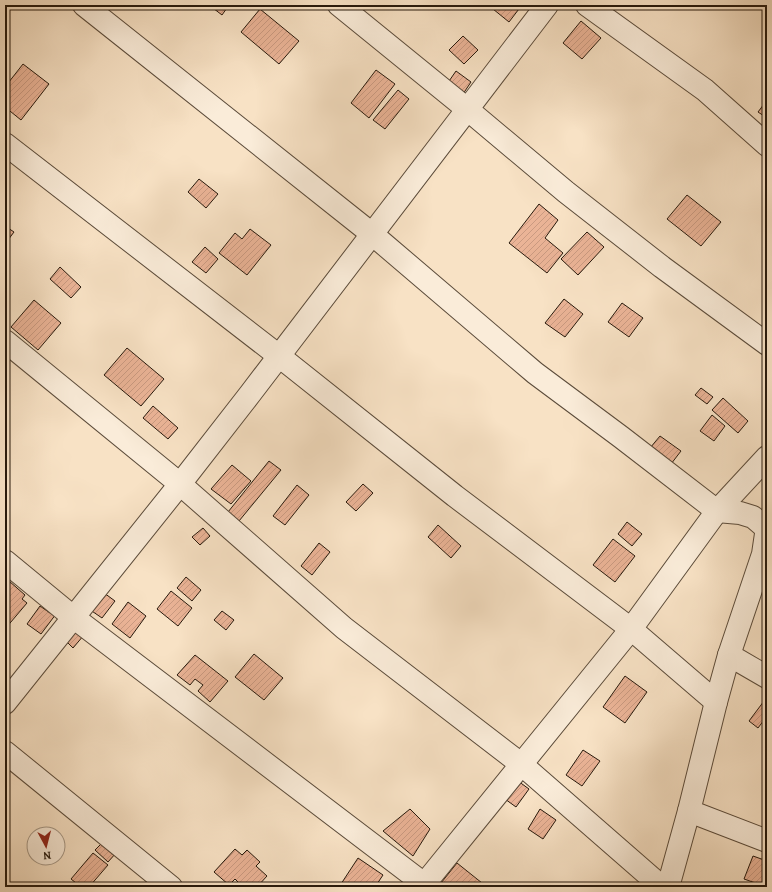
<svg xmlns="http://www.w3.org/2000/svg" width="772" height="892" font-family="Alegreya,serif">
<defs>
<pattern id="building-hatch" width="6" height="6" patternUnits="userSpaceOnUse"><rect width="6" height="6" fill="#ebb497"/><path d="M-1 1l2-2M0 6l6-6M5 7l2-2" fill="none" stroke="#ca9a81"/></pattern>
</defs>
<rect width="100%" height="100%" fill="#f8e2c5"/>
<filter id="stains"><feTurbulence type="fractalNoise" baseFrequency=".005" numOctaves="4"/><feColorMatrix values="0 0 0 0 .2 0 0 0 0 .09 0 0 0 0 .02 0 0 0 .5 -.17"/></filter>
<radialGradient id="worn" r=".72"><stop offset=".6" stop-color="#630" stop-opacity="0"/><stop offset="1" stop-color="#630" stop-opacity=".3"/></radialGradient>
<g fill="url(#building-hatch)" stroke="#27190c">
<polygon points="209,5 229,5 222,15"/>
<polygon points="496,5 522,5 509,22 493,9"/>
<polygon points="260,9 299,41 279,64 241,32"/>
<polygon points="581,21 601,38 582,59 563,43"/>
<polygon points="463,36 478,50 464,64 449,50"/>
<polygon points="23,64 49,84 21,120 5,107 5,87"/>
<polygon points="376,70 395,84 369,118 351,103"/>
<polygon points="456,71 471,82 463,94 447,84"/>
<polygon points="398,90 409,99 385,129 373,120"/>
<polygon points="767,100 767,118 758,112"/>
<polygon points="199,179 218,194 206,208 188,192"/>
<polygon points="687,195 721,222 701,246 667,219"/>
<polygon points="539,204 558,220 545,238 563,253 547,273 509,243"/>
<polygon points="5,226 14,232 5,244"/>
<polygon points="250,229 271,245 247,275 219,253 235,233 242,239"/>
<polygon points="587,232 604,247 578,275 561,259"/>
<polygon points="205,247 218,259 206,273 192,262"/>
<polygon points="60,267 81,287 71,298 50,279"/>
<polygon points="564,299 583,314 565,337 545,323"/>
<polygon points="34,300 61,323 38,350 11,327"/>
<polygon points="622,303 643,318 629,337 608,322"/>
<polygon points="127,348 164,379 141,406 104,375"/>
<polygon points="701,388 713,397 707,404 695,395"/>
<polygon points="723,398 748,421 738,433 712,410"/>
<polygon points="153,406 178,428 168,439 143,418"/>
<polygon points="712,415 725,426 714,441 700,431"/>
<polygon points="660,436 681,451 671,464 650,448"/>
<polygon points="269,461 281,470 239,521 228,512"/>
<polygon points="232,465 251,481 231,504 211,489"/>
<polygon points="363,484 373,493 356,511 346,502"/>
<polygon points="297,485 309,495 285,525 273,516"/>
<polygon points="627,522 642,534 632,546 618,534"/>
<polygon points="438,525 461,546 451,558 428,537"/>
<polygon points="203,528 210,536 200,545 192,537"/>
<polygon points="613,539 635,556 615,582 593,565"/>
<polygon points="319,543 330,552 312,575 301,566"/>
<polygon points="186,577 201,590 192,601 177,588"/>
<polygon points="9,581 25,595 22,599 27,603 5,629 5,587"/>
<polygon points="100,590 115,601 102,618 86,607"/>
<polygon points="171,591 192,608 178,626 157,609"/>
<polygon points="128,602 146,616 130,638 112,624"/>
<polygon points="40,606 50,613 52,611 56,614 41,634 27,624"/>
<polygon points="222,611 234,620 226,630 214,620"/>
<polygon points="76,629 84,635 73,648 66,641"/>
<polygon points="254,654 283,678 264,700 235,677"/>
<polygon points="195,655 228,681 210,702 198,691 203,685 195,679 190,685 177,675"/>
<polygon points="625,676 647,692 625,723 603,707"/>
<polygon points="764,701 767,704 767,716 758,728 749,721"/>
<polygon points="583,750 600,761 582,786 566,775"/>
<polygon points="518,781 529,789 516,807 505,799"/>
<polygon points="410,809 430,829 413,856 383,831"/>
<polygon points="540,809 556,820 543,839 528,829"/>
<polygon points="104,841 116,853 108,862 95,850"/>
<polygon points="235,849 242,855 247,850 260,862 256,866 267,876 257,887 247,886 243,887 235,879 229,885 214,872"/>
<polygon points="93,853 108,865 89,887 81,887 71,879"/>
<polygon points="753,856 767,861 767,887 744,879"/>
<polygon points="358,858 383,875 375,887 339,887"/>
<polygon points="457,863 487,887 447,887 441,883"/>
</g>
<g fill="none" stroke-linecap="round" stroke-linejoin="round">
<defs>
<g id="minor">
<polyline points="84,5 372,234 535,373 621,437 717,511 740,513 753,517 767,529"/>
<polyline points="339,5 467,109 566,192 662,267 767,344"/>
<polyline points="587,5 705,90 767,145"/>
<polyline points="5,144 279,356 455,496 631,629 716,702"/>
<polyline points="5,341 180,484 344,628 521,764 662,887"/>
<polyline points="5,561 73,617 428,887"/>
<polyline points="729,655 767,677"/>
<polyline points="5,703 180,484 250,394 547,5"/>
<polyline points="5,752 171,887"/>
<polyline points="689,811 767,841"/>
<polyline points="422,887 631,629 717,511 767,457"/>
<polyline points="668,887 689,811 716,702 729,655 763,554 767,527"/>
</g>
</defs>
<use href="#minor" stroke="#5b4b3a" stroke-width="24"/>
<use href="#minor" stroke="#faecd9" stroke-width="22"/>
</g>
<rect width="772" height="892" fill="none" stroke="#f8e2c5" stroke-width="20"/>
<rect x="6" y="6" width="760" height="880" fill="none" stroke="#27190c" stroke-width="2"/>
<rect x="10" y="10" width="752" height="872" fill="none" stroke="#27190c"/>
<g transform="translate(46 846) rotate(173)"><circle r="19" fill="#faecd9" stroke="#a69887"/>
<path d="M0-3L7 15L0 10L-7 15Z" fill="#8f2418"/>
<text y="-6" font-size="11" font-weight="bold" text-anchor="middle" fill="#27190c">N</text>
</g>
<rect width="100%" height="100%" filter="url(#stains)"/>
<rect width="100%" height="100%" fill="url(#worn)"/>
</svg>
